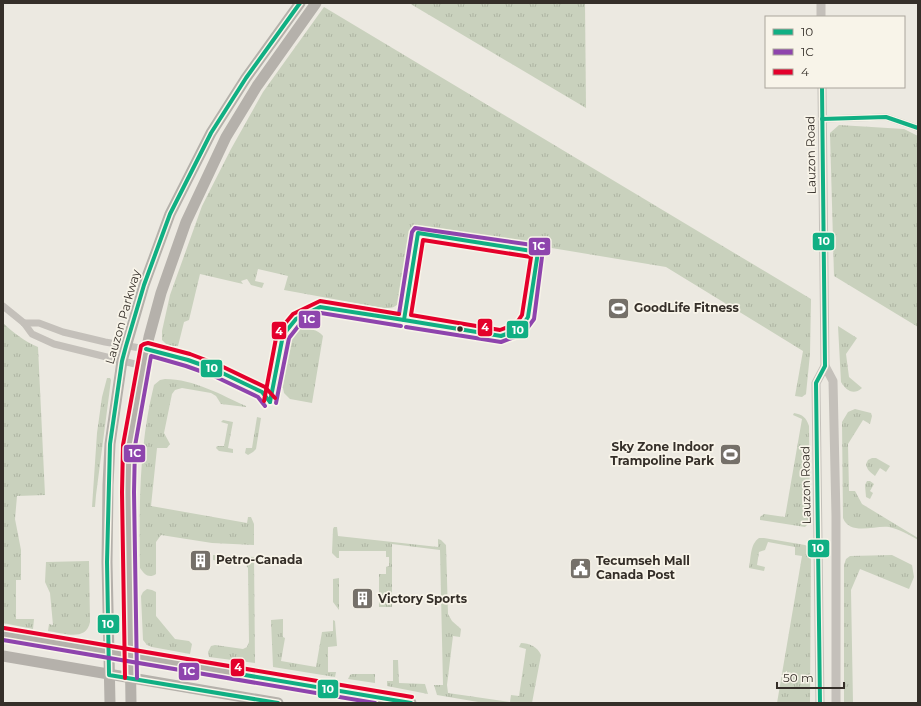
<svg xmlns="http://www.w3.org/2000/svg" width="921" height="706" font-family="Montserrat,sans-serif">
<defs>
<pattern id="grass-tufts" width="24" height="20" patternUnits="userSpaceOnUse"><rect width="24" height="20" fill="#c9d1bd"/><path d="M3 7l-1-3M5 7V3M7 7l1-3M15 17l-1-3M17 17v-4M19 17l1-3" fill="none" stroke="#adb4a2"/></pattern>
</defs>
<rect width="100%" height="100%" fill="#ece9e1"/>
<g fill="url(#grass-tufts)">
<polygon points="409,3 585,3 586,108"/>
<path d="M324,7L811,299L810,354L806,394L802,397L795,396L803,351L666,267L413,225L401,301C395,308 392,308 383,308L284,290L288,276L258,269L255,281L264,283L262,288L251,285L247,279L241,281L243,284L200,274L189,320L184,322L178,346H170L166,344L162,340V331L170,295L202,206L231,149L263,92Z"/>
<polygon points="839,125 904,129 918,136 918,327 834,276 830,133"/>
<path d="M3,323C14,333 24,341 38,347L45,495L17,496L15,519L21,550V580H16V619H34L33,629L3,623Z"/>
<path d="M838,326L857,338L846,354L849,377L862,388C853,396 846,390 841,382Z"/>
<path d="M300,327C308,329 318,329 323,336L312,403L290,399L284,393L283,388H281L290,335L292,331Z"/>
<polygon points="107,378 110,378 111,380 96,495 95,507 92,507 97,433 102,397"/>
<path d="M165,379C194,379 221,395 246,406V407L221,404L216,396L211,393L182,388L175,390L172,394L164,433L170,444L167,448H157L151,506L247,523L248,517H251L254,524V545L212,543L161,535L156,542V574C149,579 144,574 140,568C139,507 139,445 154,385L160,380Z"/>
<path d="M855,409L871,413L872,416L870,424L863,420L848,444L849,491H855L862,504L918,538V540C910,535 899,529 889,527C875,525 850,536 843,518L842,422L848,412Z"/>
<path d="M794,413C803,415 806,417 809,426L810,518L807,525L805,527L760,520V517L764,514L785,517L802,419L793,415Z"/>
<polygon points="257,417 261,418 256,449 253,452 248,455 245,453 246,448 252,448"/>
<polygon points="223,420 233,422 228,448 233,449 233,453 219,451 216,448 217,446 224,446 228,424 221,422"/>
<path d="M872,458H876L890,466L886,472L880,468L875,476C870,472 867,470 866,464L868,460Z"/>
<polygon points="867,481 870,481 874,484 870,491 873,493 870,499 866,497 865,485"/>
<path d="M334,527H337L338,536L438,547V539L441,540L446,545L448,614L452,621L461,629L460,637L453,636L447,685L448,693L510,702L511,695L519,696L526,649L519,647L521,643C529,643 538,647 541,655L532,703H484L437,695L434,685H443L440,550L392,544V607H379V574H386V567L389,566V557H386V551H339V558H337L332,553L333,529Z"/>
<path d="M759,538H764L805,545L810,548L811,553L810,703H777L802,556L795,555V547L768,542L765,550L759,552L757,565L765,567L764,571L749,568C751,558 750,544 759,538Z"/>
<polygon points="213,555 254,557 255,663 209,657 208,652 211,646 215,645 243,649 247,647 249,642 248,568 245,564 213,560"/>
<polygon points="892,555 912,565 914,577 909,589 860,569 851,590 853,703 844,703 844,565 846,559 850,556"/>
<path d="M89,561L90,622C86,642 64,633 48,631L49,624L53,625L50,593L45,582L46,562Z"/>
<polygon points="339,578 339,610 333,602 333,579"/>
<polygon points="147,589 152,590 156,592 156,616 175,639 189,641 192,644 190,654 152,647 147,645 143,640 141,596 143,592"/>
<polygon points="283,619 283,637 285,638 281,661 316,667 322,632 333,631 333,620 335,621 337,646 328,647 328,672 336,672 335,677 273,667 271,620"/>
<polygon points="393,660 398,660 399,683 425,684 428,694 387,686 387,681 393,681"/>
<polygon points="352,674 375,674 375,683 348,679 350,675"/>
</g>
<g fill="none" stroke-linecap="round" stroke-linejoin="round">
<g stroke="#c4c0ba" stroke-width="7">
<polyline points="822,119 886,117 918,128"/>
<polyline points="3,306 24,323 32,334 54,344 143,366"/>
<polyline points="24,323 39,323 63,332 105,342 146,349"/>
</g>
<g stroke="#c4c0ba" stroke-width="9">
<polyline points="821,3 821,17"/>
<polyline points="825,366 833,381 836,516 836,703"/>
<polyline points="820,703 816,383 825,366 822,87"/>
</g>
<g stroke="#b5b1ab" stroke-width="11">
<polyline points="3,634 411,703"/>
<polyline points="3,656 278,703"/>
<polyline points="110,703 107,562 108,485 110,444 122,361 144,285 170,214 211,133 246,78 300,3"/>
<polyline points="131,703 128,492 129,445 143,366 149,337 161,293 186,222 226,137 257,86 316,3"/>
</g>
<defs>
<g id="bus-1">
<polyline points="822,119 886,117 918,128"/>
<polygon points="418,233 538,252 528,317 520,329 501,336 404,320"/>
<polyline points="146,349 188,360 216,370 262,392 270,402"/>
<polyline points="270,402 283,335 296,319 320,307 404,320"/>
<polyline points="245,675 411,703"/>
<polyline points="278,703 109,675 107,562 110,444 122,361 126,346 144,285 170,214 211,133 246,78 300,3"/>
<polyline points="820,703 816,383 825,366 822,87"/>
</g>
<g id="bus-2">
<polyline points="399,314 412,232 415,228 539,246 543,249 534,319 523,334 501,342 406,327"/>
<polyline points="276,403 289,338 300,324 321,313 401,326"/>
<polyline points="3,640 375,703"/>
<polyline points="137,678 134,492 135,446 151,356 186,366 214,376 258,397 265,406"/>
</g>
<g id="bus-3">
<polygon points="423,240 531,257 522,315 516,324 500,330 411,315"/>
<polyline points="264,401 277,333 293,314 320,301 399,314"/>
<polyline points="4,628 412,697"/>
<polyline points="125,678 122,492 123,445 141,346 144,344 148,343 190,354 219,365 265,387 275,398"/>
</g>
</defs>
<use href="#bus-1" stroke="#f8f4e9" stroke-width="7"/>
<use href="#bus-2" stroke="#f8f4e9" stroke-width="7"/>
<use href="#bus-3" stroke="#f8f4e9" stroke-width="7"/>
<use href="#bus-1" stroke="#10af83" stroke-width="4"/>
<use href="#bus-2" stroke="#8e44ad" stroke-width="4"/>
<use href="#bus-3" stroke="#e4002b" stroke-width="4"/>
</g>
<defs>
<symbol id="stadium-square" viewBox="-11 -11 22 22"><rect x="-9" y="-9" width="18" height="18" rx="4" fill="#757069" stroke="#f8f4e9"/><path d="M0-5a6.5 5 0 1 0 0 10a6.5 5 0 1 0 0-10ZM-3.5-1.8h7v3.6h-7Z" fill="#fff"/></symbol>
<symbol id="building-square" viewBox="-11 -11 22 22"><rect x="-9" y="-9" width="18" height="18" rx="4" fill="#757069" stroke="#f8f4e9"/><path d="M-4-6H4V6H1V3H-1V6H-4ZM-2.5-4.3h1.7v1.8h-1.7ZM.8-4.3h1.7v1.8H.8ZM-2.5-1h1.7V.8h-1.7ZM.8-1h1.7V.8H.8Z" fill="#fff"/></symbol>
<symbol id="civic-square" viewBox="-11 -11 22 22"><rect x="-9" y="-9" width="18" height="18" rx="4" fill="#757069" stroke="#f8f4e9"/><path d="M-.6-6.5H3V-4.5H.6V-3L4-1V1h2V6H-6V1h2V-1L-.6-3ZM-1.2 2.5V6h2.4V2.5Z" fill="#fff"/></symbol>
</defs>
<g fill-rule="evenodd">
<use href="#stadium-square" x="606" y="296" width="25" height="25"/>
<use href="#stadium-square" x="718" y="442" width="25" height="25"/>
<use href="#building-square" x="188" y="548" width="25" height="25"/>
<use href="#civic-square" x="568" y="556" width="25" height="25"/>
<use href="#building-square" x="350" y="586" width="25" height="25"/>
</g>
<circle fill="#352f29" stroke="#f8f4e9" stroke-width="1.5" cx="460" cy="329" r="3.5"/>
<g text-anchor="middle" stroke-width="3.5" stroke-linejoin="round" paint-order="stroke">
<g font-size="12" fill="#352f29" stroke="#f8f4e9">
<text transform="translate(811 155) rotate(-91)" y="4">Lauzon Road</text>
<text transform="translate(123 317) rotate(-74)" y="4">Lauzon Parkway</text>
<text transform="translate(806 485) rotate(-91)" y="4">Lauzon Road</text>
</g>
<g font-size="12" font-weight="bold" fill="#352f29" stroke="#f8f4e9" text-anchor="start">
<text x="634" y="312">GoodLife Fitness</text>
<text x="714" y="451" text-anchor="end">Sky Zone Indoor<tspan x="714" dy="14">Trampoline Park</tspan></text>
<text x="216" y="564">Petro-Canada</text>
<text x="596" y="565">Tecumseh Mall<tspan x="596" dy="14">Canada Post</tspan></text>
<text x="378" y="603">Victory Sports</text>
</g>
</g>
<g stroke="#f8f4e9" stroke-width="1.5">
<rect x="812" y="232" width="23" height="19" rx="4" fill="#10af83"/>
<rect x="528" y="237" width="23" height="19" rx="4" fill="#8e44ad"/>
<rect x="298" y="310" width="23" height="19" rx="4" fill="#8e44ad"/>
<rect x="477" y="318" width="16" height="19" rx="4" fill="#e4002b"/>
<rect x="506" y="320" width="23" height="19" rx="4" fill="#10af83"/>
<rect x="271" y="321" width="16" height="19" rx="4" fill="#e4002b"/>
<rect x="200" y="359" width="23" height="19" rx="4" fill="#10af83"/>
<rect x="123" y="444" width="23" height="19" rx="4" fill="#8e44ad"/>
<rect x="807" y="539" width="23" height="19" rx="4" fill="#10af83"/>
<rect x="97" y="614" width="23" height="20" rx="4" fill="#10af83"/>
<rect x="230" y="658" width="15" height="19" rx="4" fill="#e4002b"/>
<rect x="178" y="662" width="22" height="19" rx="4" fill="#8e44ad"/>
<rect x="317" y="679" width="22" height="20" rx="4" fill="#10af83"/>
</g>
<g font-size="11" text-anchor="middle" font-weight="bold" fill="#fff">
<text x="824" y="245">10</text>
<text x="539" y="250">1C</text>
<text x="309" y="323">1C</text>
<text x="485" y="331">4</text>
<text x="518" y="334">10</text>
<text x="279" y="335">4</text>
<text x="212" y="372">10</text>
<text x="135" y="457">1C</text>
<text x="818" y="552">10</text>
<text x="108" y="628">10</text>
<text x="238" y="671">4</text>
<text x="189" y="675">1C</text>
<text x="328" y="693">10</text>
</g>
<rect width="921" height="706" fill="none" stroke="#352f29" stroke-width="8"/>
<rect x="765" y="16" width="140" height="72" fill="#f8f4e9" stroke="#aaa59c"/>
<rect x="773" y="29" width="20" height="6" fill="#10af83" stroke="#aaa59c"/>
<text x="801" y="36" font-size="12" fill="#352f29">10</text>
<rect x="773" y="49" width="20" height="6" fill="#8e44ad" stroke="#aaa59c"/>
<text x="801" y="56" font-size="12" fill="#352f29">1C</text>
<rect x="773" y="69" width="20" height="6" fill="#e4002b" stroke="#aaa59c"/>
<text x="801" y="76" font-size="12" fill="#352f29">4</text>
<path d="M777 682v6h67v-6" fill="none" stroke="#352f29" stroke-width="2"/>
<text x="783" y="682" font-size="12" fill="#352f29" stroke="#f8f4e9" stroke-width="3" paint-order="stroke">50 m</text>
</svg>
